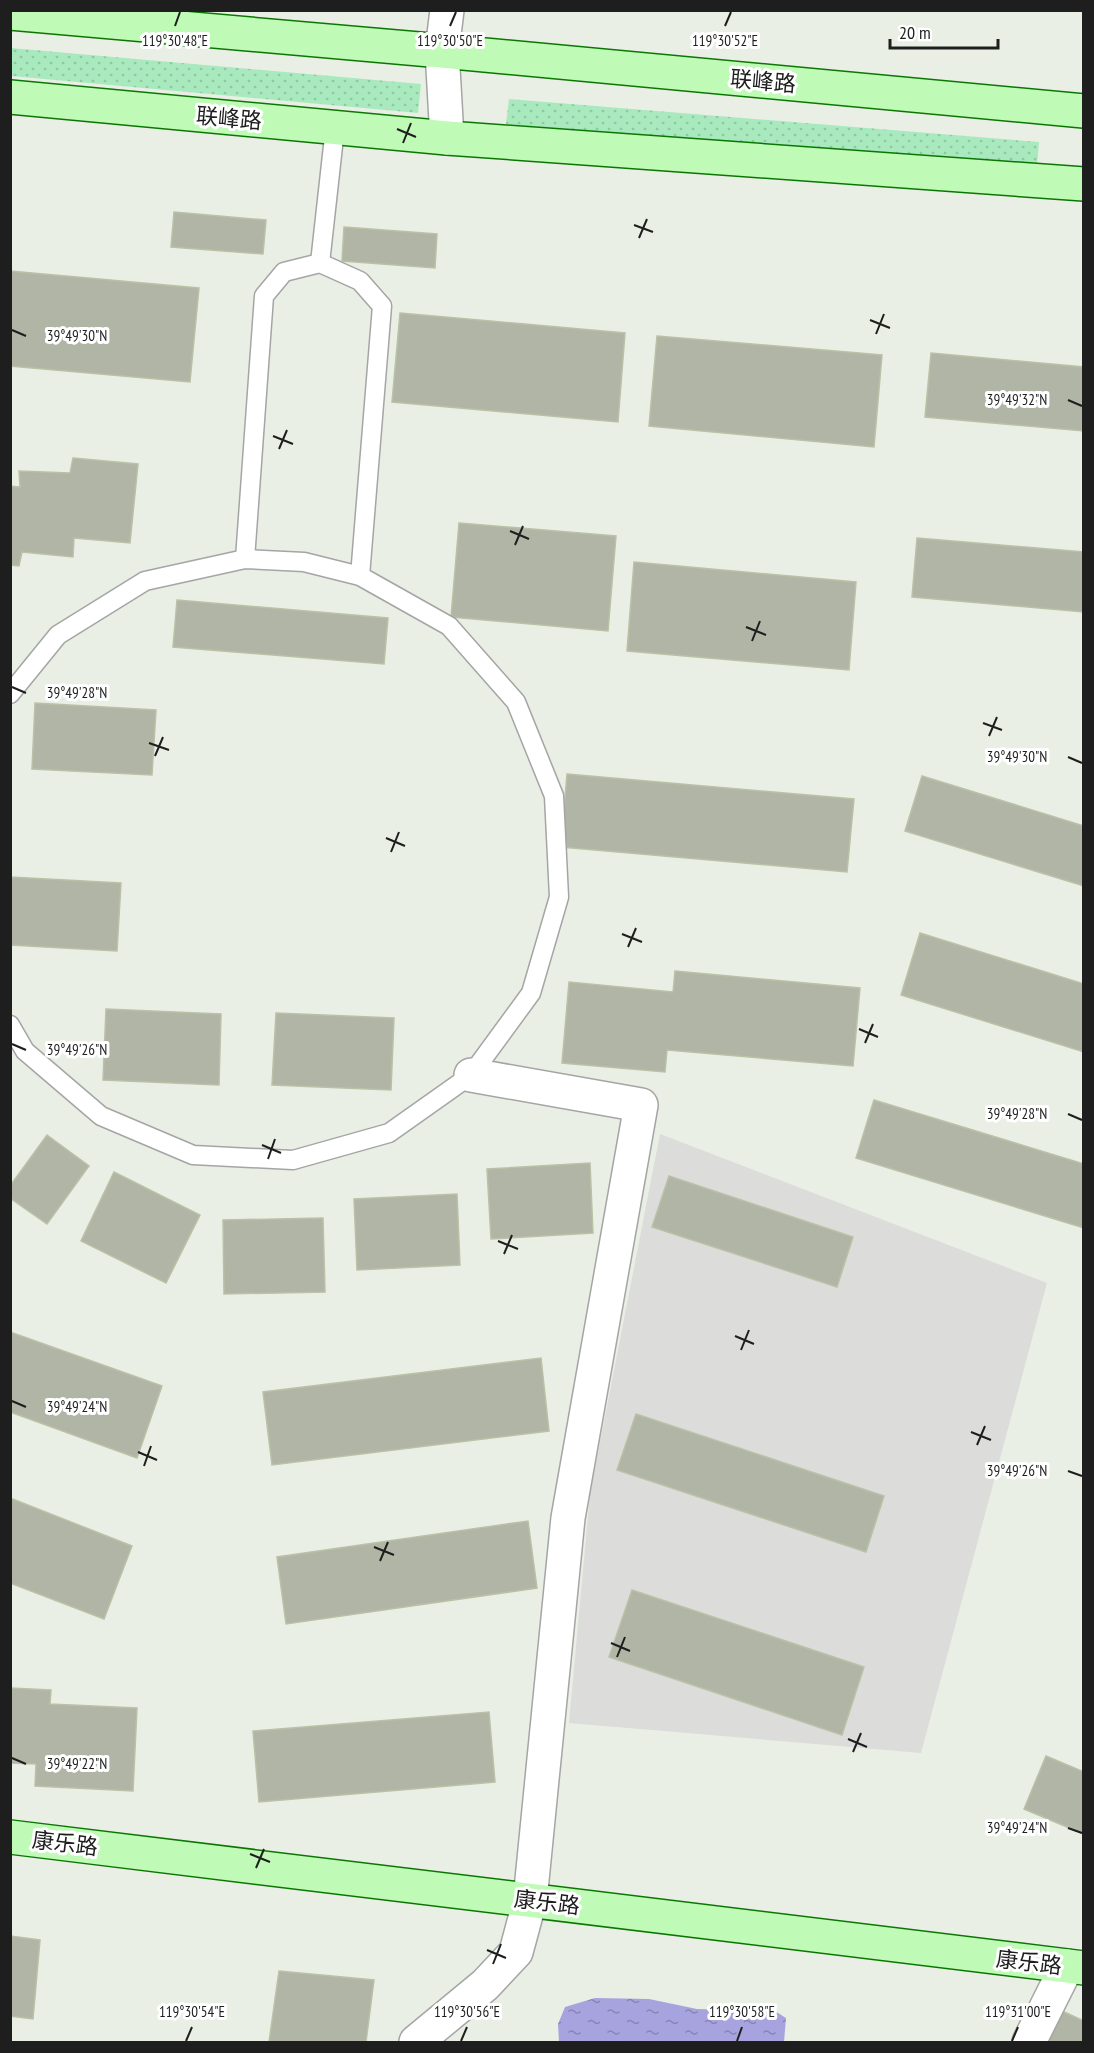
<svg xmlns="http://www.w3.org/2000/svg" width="1094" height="2053" font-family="'PT Sans Narrow','Noto Sans SC',sans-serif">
<defs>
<pattern id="grass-dots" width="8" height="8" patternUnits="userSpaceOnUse" patternTransform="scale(1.5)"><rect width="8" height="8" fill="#a8eabe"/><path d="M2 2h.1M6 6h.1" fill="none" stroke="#90c8a3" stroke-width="1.8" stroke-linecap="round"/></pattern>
<pattern id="water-ripples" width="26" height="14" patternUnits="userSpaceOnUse" patternTransform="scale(1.5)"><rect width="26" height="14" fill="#a6a3de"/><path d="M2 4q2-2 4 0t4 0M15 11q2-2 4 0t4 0" fill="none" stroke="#8784b3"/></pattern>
</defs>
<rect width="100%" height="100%" fill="#e9efe4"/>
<polygon fill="#dcdcdb" points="660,1134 1047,1283 921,1753 569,1723 590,1494"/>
<g fill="url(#grass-dots)">
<polygon points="11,48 421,84 418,113 11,76"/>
<polygon points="509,99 1039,142 1037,167 506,124"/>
</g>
<polygon fill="url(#water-ripples)" points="595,1998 649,1999 697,2009 731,2010 747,2016 770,2008 786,2018 784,2042 559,2042 558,2024 565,2007"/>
<g fill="#b1b5a6" stroke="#bac1a6" stroke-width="1.5">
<polygon points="174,212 266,220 263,254 171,247"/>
<polygon points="344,227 437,234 435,268 342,261"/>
<polygon points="10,271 199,288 190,382 10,366"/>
<polygon points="400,313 625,333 618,422 392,402"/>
<polygon points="657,336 882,355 874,447 649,426"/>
<polygon points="931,353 1084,367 1084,431 925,417"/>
<polygon points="73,458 138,464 130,543 74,538 73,557 22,552 19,566 10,565 10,486 20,487 19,471 70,473"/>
<polygon points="459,523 616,536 608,631 451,617"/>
<polygon points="917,538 1084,552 1084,612 912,597"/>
<polygon points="634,562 856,582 849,670 627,651"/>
<polygon points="177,600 388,618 384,664 173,647"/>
<polygon points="35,703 156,710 152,775 32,769"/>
<polygon points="567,774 854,799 847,872 561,847"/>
<polygon points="922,776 1084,826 1084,886 905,831"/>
<polygon points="10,877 121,883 117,951 10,945"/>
<polygon points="920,933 1084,984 1084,1052 901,995"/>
<polygon points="675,971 860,988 853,1066 667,1050 665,1072 562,1063 569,982 673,992"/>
<polygon points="106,1009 221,1014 219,1085 103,1080"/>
<polygon points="276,1013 394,1018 391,1090 272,1085"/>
<polygon points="874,1100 1084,1164 1084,1228 856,1158"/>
<polygon points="47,1135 89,1166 47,1224 10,1198 10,1186"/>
<polygon points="590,1163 593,1233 491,1239 487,1169"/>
<polygon points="114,1172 200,1215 166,1283 81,1241"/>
<polygon points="669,1176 853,1237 837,1287 652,1227"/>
<polygon points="457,1194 460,1265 357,1270 354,1199"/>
<polygon points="323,1218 325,1292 224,1294 223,1220"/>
<polygon points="10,1332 162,1386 137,1458 10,1412"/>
<polygon points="541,1358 549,1431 272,1465 263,1392"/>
<polygon points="636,1414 884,1496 866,1552 617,1470"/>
<polygon points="10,1498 132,1546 104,1619 10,1583"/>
<polygon points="528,1521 537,1588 286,1624 277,1557"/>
<polygon points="632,1590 864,1667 842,1735 609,1657"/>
<polygon points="10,1688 51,1690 50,1704 137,1708 133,1791 35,1786 36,1764 10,1763"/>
<polygon points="489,1712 495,1782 259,1802 253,1731"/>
<polygon points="1046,1756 1084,1772 1084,1834 1024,1809"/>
<polygon points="10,1936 40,1940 33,2019 10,2016"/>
<polygon points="279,1971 374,1980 366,2042 269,2042"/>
<polygon points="1051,2006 1084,2021 1084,2042 1034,2042"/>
</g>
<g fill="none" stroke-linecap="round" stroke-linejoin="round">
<defs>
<g id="lane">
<polyline points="320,263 335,128"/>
<polyline points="245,559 264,296 284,272 320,263 360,281 382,306 360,576"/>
<polyline points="10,694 58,635 145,581 245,559 304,562 360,576 449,626 516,702 554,796 559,897 531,993 471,1075 389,1133 293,1160 193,1155 101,1116 25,1051 10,1025"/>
</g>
<g id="street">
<polyline points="447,10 442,51 447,138"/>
<polyline points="416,2042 485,1985 516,1952 530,1900 568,1518 641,1105 471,1075"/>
<polyline points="1029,2042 1067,1966"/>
</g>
<g id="secondary">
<polyline points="10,13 442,51 1084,111"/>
<polyline points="10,97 447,138 1084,184"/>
<polyline points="10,1837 1084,1968"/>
</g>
</defs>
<use href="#lane" stroke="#a5a5a5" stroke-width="21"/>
<use href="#street" stroke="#a5a5a5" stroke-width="36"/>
<use href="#secondary" stroke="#0b7703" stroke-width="36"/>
<use href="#lane" stroke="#fff" stroke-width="18"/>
<use href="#street" stroke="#fff" stroke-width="33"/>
<use href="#secondary" stroke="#bffab6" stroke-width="33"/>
</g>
<path fill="none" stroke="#1e1e1e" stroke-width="2" d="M175,26L180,12M450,26L456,12M725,26L731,12M397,129L416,137M403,143L411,123M634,225L653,232M639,238L647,219M870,320L890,328M12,330L26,336M876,334L884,314M1068,400L1082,406M273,436L293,444M279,449L287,430M510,531L529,539M515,545L523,526M746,627L766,635M752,641L760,621M12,687L26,693M983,723L1002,730M989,736L997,717M149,743L169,750M155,756L163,737M1068,757L1082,763M386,838L405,846M391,852L399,832M622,934L642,942M628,947L636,928M859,1029L878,1037M865,1043L873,1024M12,1044L26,1050M1068,1114L1082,1120M262,1145L281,1153M268,1159L275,1139M498,1241L518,1249M504,1254L512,1235M735,1336L754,1344M741,1350L749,1330M12,1401L26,1407M971,1432L991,1440M977,1445L985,1426M138,1452L157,1460M144,1466L151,1446M1068,1471L1082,1476M374,1547L394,1555M380,1561L388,1542M611,1643L630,1651M617,1657L625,1637M848,1739L867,1747M853,1752L861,1733M12,1758L26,1764M1068,1828L1082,1833M250,1854L270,1862M256,1868L264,1849M487,1950L506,1958M493,1964L501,1944M186,2041L192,2027M461,2041L467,2027M737,2041L742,2027M1012,2041L1018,2027"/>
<g text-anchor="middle" stroke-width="6" stroke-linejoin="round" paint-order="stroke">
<g font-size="22" fill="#1e1e1e" stroke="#fff">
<text transform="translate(763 81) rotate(5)" y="8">联峰路</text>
<text transform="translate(229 118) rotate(5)" y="8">联峰路</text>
<text transform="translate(65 1843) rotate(7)" y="8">康乐路</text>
<text transform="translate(547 1902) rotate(7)" y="8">康乐路</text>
<text transform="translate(1029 1962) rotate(7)" y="8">康乐路</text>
</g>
</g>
<g font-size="15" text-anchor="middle" fill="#1e1e1e" stroke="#fff" stroke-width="6" stroke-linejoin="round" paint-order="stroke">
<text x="175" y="46">119°30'48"E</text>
<text x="450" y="46">119°30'50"E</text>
<text x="725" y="46">119°30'52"E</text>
<text x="77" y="341">39°49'30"N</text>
<text x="1017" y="405">39°49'32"N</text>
<text x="77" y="698">39°49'28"N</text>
<text x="1017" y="762">39°49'30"N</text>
<text x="77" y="1055">39°49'26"N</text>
<text x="1017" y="1119">39°49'28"N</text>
<text x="77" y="1412">39°49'24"N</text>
<text x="1017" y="1476">39°49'26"N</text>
<text x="77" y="1769">39°49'22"N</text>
<text x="1017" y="1833">39°49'24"N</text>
<text x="192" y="2017">119°30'54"E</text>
<text x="467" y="2017">119°30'56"E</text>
<text x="742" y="2017">119°30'58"E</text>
<text x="1018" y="2017">119°31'00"E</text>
</g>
<rect width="1094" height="2053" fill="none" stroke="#1e1e1e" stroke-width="24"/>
<path d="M890 39v9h108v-9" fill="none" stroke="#1e1e1e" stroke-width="3"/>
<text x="899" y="39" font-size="18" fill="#1e1e1e" stroke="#ffffff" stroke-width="4.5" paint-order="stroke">20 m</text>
</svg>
